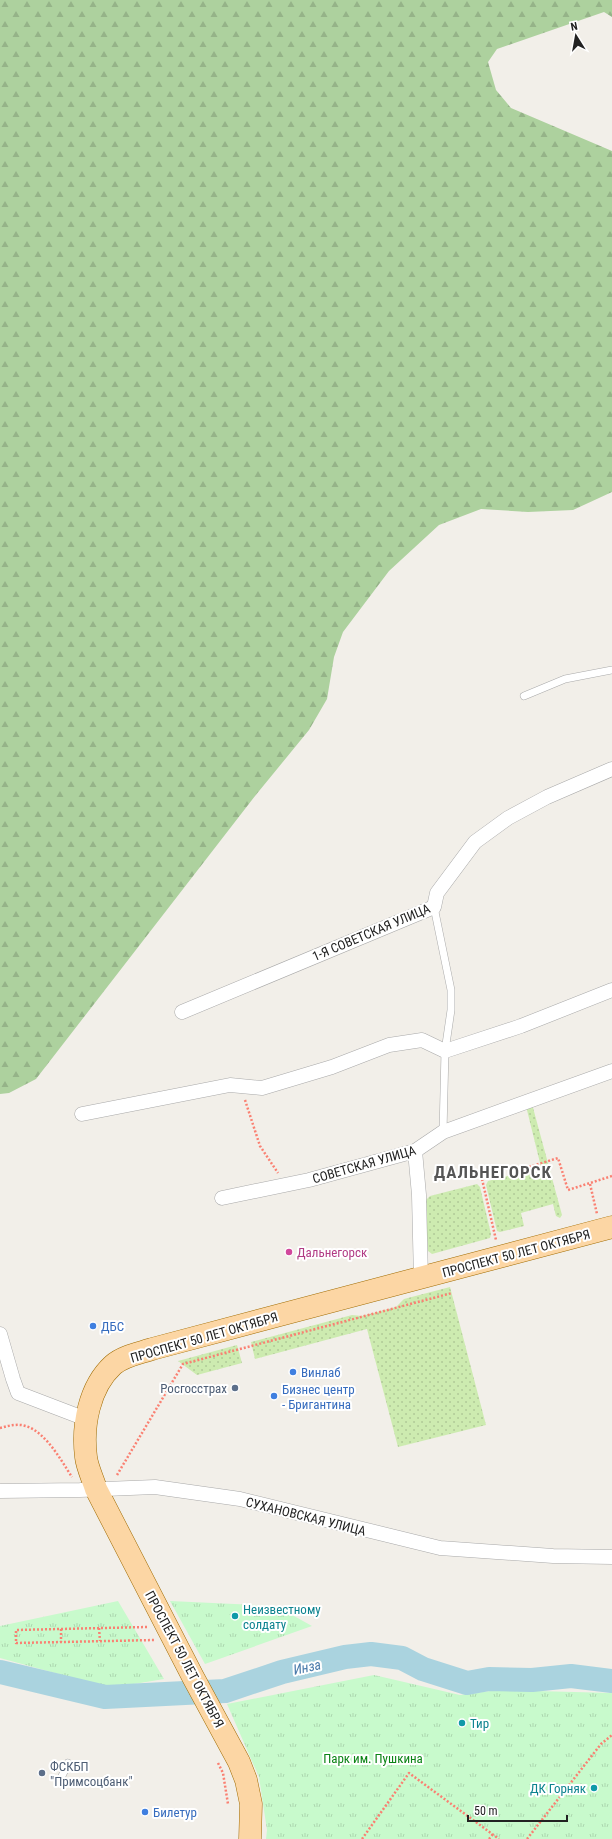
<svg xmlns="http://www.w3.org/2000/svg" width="612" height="1839" font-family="'Roboto Condensed',sans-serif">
<defs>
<pattern id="grass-dots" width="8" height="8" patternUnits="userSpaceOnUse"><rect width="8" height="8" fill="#cdebb0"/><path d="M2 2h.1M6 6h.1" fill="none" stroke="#b0c997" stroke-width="1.8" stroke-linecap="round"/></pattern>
<pattern id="forest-firs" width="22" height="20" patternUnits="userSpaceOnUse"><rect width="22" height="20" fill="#add19e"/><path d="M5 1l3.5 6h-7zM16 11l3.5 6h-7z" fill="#95b388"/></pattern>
<pattern id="park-tufts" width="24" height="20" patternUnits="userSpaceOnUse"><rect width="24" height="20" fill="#c8facc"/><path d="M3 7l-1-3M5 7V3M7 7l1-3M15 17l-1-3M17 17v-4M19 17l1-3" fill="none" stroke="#acd6af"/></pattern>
</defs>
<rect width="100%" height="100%" fill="#f2efe9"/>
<g fill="url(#grass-dots)">
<polygon points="532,1104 562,1215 560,1218 556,1216 553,1204 521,1213 524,1226 500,1232 497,1231 486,1185 488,1181 541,1167 526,1106"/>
<polygon points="477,1184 480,1187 491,1234 490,1238 432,1254 428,1251 425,1201 430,1196"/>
<polygon points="450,1287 486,1425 398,1447 367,1329 255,1359 251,1342 352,1315 362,1316 396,1307 404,1299"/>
<polygon points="237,1345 242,1363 197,1375 178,1361"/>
</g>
<polygon fill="url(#forest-firs)" points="0,0 612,0 612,17 604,12 497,49 488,62 496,90 511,108 612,151 612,492 573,510 528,512 481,509 439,525 389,571 343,632 334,657 327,699 309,730 255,796 36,1079 9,1093 0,1094"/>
<g fill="url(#park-tufts)">
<polygon points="118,1601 164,1679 110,1688 0,1658 0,1626"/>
<polygon points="170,1601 276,1606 312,1626 205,1664"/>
<polygon points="374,1675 460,1695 498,1690 612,1693 612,1839 266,1839 267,1830 259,1777 227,1704"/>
</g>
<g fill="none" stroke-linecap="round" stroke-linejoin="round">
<polyline stroke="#aad3df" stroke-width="24" points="0,1672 105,1697 225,1691 282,1672 345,1657 371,1654 402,1658 423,1669 467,1683 489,1679 532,1680 571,1676 612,1681"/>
<defs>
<g id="lane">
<polyline points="524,696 565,679 612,670"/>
<polyline points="434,907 451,990 451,1010 445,1051 443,1132"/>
<polyline points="62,1776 68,1763"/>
</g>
<g id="street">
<polyline points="182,1012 434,907 437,893 475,842 508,818 547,797 612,769"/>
<polyline points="82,1114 230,1085 262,1088 332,1067 389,1045 422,1040 445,1051 521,1026 612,990"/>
<polyline points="415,1151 419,1195 421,1279"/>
<polyline points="222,1198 309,1180 415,1151 443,1132 612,1071"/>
<polyline points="0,1334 13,1379 18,1393 86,1419"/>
<polyline points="0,1491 80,1490 155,1487 240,1499 440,1548 553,1556 612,1557"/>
</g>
<path id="primary" d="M250,1839L251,1804L246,1780L239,1762L193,1677L96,1489C93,1479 87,1467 86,1457C82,1426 89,1387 113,1365C123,1356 140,1353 152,1349L612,1227"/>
</defs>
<use href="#lane" stroke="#a9a9a9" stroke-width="8"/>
<use href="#street" stroke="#a9a9a9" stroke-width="15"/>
<use href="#primary" stroke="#a06b00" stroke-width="23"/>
<g stroke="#fa8072" stroke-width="2.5" stroke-dasharray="2 2" stroke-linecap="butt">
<polyline points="245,1100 260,1146 278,1173"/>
<polyline points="529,1167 558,1158 568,1190 612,1176"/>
<polyline points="482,1179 496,1240"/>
<polyline points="590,1184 597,1214"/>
<path d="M0,1428C5,1427 10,1425 15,1425C41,1422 60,1459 72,1477"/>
<polyline points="117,1475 183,1364 452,1293"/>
<polyline points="147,1627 16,1630 16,1643 155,1640"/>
<polyline points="99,1628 100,1641"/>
<polyline points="61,1629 61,1642"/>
<polyline points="218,1763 223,1773 228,1804"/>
<polyline points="362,1839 409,1773 499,1839"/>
<polyline points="489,1839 493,1834"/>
<polyline points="527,1839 601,1744 612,1735"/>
</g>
<use href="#lane" stroke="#fff" stroke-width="7"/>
<use href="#street" stroke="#fff" stroke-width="14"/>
<use href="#primary" stroke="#fcd6a4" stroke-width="22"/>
</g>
<circle fill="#d1479c" stroke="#fff" stroke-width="1.5" cx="289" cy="1252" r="4"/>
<g fill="#3f7fe0" stroke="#fff" stroke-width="1.5">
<circle cx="93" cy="1326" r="4"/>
<circle cx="293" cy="1372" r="4"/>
<circle cx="274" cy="1396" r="4"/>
<circle cx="145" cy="1812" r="4"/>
</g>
<g fill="#5c6f8a" stroke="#fff" stroke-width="1.5">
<circle cx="235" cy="1388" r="4"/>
<circle cx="42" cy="1773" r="4"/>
</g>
<g fill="#0f9aa8" stroke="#fff" stroke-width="1.5">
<circle cx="235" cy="1616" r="4"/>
<circle cx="462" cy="1723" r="4"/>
<circle cx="594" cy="1788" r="4"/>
</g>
<g text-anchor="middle" stroke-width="4" stroke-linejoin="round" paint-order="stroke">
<g font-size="13" fill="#222" stroke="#fff">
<text transform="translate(371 932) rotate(-23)" y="5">1-Я СОВЕТСКАЯ УЛИЦА</text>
<text transform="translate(364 1164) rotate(-16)" y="5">СОВЕТСКАЯ УЛИЦА</text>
<text transform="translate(516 1253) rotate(-15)" y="5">ПРОСПЕКТ 50 ЛЕТ ОКТЯБРЯ</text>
<text transform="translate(204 1337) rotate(-16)" y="5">ПРОСПЕКТ 50 ЛЕТ ОКТЯБРЯ</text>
<text transform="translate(306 1516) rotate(14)" y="5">СУХАНОВСКАЯ УЛИЦА</text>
<text transform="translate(185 1659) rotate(62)" y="5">ПРОСПЕКТ 50 ЛЕТ ОКТЯБРЯ</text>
</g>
<g font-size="13" fill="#b23c85" stroke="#fff" text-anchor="start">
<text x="297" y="1257">Дальнегорск</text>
</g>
<g font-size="13" fill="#366cbe" stroke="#fff" text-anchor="start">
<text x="101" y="1331">ДБС</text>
<text x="301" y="1377">Винлаб</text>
<text x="282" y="1394">Бизнес центр<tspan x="282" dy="15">- Бригантина</tspan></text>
<text x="153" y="1817">Билетур</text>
</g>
<g font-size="13" fill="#4e5e75" stroke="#fff" text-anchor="end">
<text x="227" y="1393">Росгосстрах</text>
<text x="50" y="1771" text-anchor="start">ФСКБП<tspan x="50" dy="15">"Примсоцбанк"</tspan></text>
</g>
<g font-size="13" fill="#0d838f" stroke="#fff" text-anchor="start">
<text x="243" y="1614">Неизвестному<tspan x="243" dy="15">солдату</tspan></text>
<text x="470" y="1728">Тир</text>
<text x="586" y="1793" text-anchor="end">ДК Горняк</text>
</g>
<g font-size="13" fill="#0c8416" stroke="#fff">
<text x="373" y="1763">Парк им. Пушкина</text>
</g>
<g font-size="14" font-style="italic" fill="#4a7aab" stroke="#fff">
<text transform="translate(307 1667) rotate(-12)" y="5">Инза</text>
</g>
<g font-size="17" font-weight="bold" letter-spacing="1" fill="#555" stroke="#fff">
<text x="493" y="1178">ДАЛЬНЕГОРСК</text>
</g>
</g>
<g transform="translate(576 36) rotate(349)" stroke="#ffffff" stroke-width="3" paint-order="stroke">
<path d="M0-3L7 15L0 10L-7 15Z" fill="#222222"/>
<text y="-6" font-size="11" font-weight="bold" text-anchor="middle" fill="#222222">N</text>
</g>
<path d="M468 1815v6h99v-6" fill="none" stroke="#222222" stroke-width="2"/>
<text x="474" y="1815" font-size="12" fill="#222222" stroke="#ffffff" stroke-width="3" paint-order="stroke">50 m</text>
</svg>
